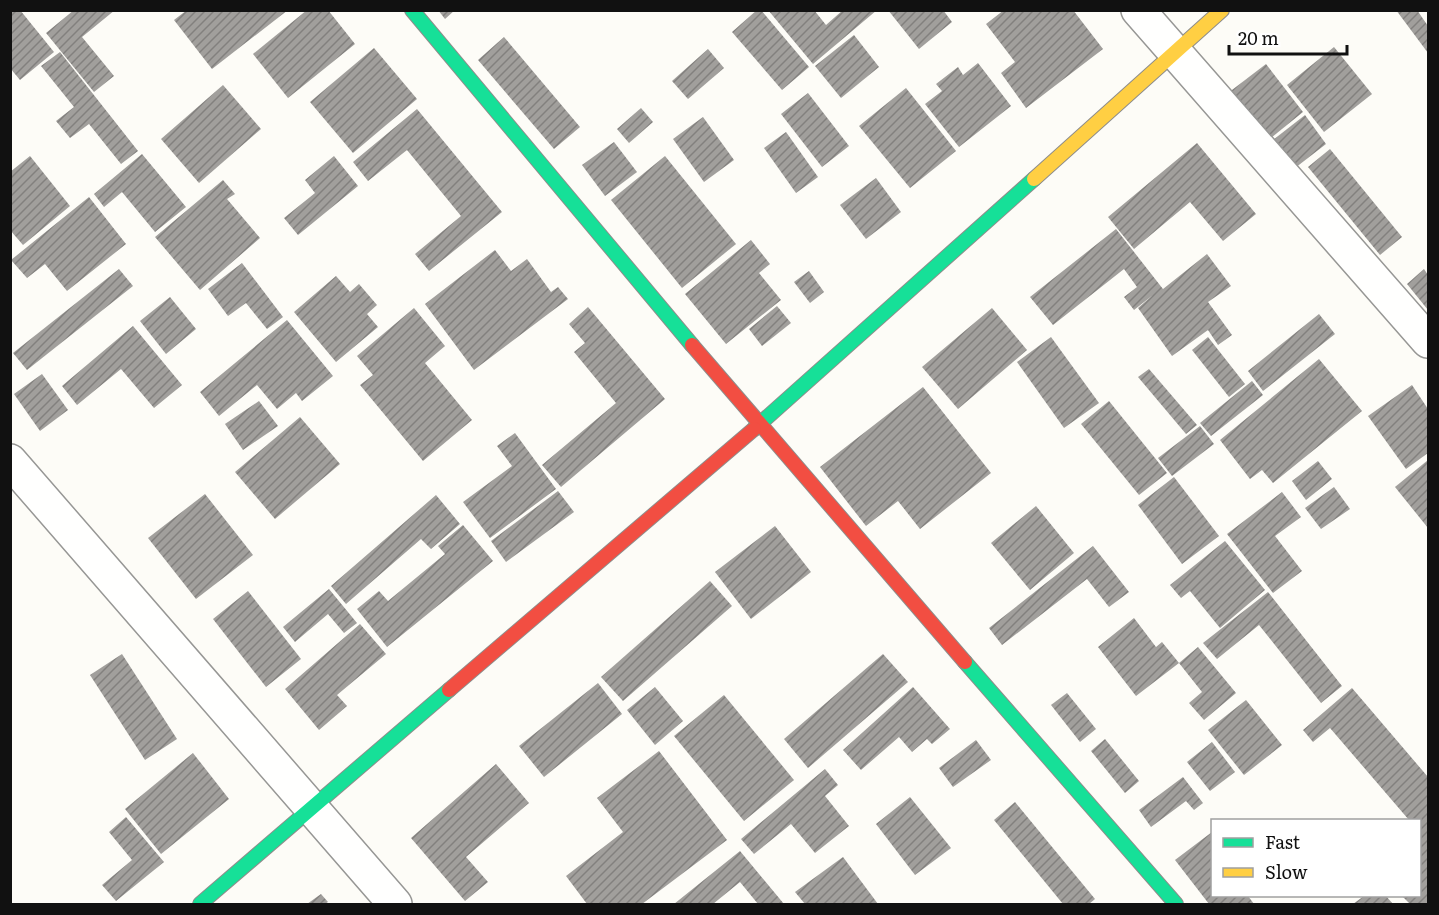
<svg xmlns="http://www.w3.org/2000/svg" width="1439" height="915" font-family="Literata,serif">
<defs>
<pattern id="building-hatch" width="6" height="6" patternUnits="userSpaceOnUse" patternTransform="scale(1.5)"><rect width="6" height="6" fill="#a19f9c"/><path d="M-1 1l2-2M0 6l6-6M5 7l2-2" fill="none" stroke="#82807e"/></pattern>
</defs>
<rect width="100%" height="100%" fill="#fdfcf7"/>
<g fill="url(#building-hatch)">
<polygon points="10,10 20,10 54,52 20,80 10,68"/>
<polygon points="74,10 115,10 82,37 114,76 94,92 46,33"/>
<polygon points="187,10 288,10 212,69 174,20"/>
<polygon points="307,10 328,10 355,44 288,98 253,54"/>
<polygon points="438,10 455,10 445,19"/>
<polygon points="757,10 761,10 809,67 782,90 732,32"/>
<polygon points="768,10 814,10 826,25 843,10 877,10 813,64"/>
<polygon points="888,10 943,10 952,22 919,49"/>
<polygon points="1004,10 1073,10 1103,49 1026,108 1001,73 1015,62 986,24"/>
<polygon points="1396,10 1417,10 1428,26 1428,53"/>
<polygon points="854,35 879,67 841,98 815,66"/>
<polygon points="504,37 580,127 554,149 478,60"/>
<polygon points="1334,47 1372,94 1324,132 1287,85"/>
<polygon points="374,48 417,99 353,153 310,102"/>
<polygon points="708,49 724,68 688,99 672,81"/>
<polygon points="60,52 138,151 121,164 89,124 70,138 56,121 74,107 41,66"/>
<polygon points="978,63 1011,106 959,147 925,104 942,91 936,84 958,67 963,75"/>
<polygon points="1266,64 1303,112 1266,142 1228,93"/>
<polygon points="223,85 261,129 199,183 161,139"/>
<polygon points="906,88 956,151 910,188 859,126"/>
<polygon points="808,93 849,146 822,167 781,114"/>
<polygon points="641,108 653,122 629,143 617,129"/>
<polygon points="417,109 502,212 429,271 415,254 461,216 407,150 368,181 353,162"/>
<polygon points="1305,115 1326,144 1295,168 1273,140"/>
<polygon points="703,117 734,160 704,182 673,139"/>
<polygon points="786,132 818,177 796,193 764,148"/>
<polygon points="614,142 637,172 605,196 582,165"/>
<polygon points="1197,143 1256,214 1223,241 1190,202 1134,249 1108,217"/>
<polygon points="1330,149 1402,237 1380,255 1308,167"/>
<polygon points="142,154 186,207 155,232 122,192 104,207 94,194"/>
<polygon points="30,156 70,206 23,245 10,230 10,172"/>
<polygon points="334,156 358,186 298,235 284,218 315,193 305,180"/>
<polygon points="665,156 736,244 682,288 611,200"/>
<polygon points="876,178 901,212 866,239 840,205"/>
<polygon points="223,180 235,194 227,199 260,238 200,290 155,237"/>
<polygon points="89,197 126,244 67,291 45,264 27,278 11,260"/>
<polygon points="1116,229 1163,289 1207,254 1231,286 1208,302 1232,335 1218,345 1208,330 1172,356 1138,308 1153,295 1134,310 1124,297 1137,287 1124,269 1053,325 1030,297"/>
<polygon points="751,240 770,264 759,273 781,300 726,344 685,294"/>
<polygon points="495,250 511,271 527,259 551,292 558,287 568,299 474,370 425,304"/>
<polygon points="242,263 283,317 267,329 246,303 228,316 208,289"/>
<polygon points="119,269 133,286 27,370 13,353"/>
<polygon points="1424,269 1428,275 1428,310 1407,284"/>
<polygon points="809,271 824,292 810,303 794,282"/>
<polygon points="336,276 350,292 359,284 377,305 367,314 378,327 336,362 294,312"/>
<polygon points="170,297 196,329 166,354 140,321"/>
<polygon points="777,306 791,323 762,346 749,329"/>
<polygon points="588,307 665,399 561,487 542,465 616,403 574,352 585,343 569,324"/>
<polygon points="414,308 445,346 425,363 472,420 423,461 360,385 373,375 357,356"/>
<polygon points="992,308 1027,350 958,409 922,367"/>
<polygon points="1319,314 1335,334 1263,391 1248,371"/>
<polygon points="287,320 333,376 302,401 296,393 277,409 257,385 219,416 200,392"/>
<polygon points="133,326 182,385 154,408 121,369 77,405 62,386"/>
<polygon points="1051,337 1099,403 1064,428 1017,362"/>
<polygon points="1208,337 1245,384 1229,397 1192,350"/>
<polygon points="1319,359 1362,411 1273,483 1262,470 1250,479 1220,440"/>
<polygon points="1149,369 1197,425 1186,434 1138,377"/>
<polygon points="42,374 68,410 40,431 14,394"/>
<polygon points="1252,381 1263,395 1211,436 1200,423"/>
<polygon points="1412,385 1428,409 1428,453 1406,469 1368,416"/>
<polygon points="923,387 991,473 920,529 898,501 866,526 820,467"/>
<polygon points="259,401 278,426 243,450 225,424"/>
<polygon points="1109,401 1167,473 1139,495 1081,424"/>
<polygon points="300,417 340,464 275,519 235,472"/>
<polygon points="1200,426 1214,444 1172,476 1158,458"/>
<polygon points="515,433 556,489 490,538 463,502 512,466 497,446"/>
<polygon points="1428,460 1428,528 1395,487"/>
<polygon points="1318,461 1332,479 1306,500 1292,481"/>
<polygon points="1174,477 1219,536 1182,564 1138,505"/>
<polygon points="1334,487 1350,509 1321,529 1305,508"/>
<polygon points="558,491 574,512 506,562 491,541"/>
<polygon points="1282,492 1301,517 1275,536 1302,571 1273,593 1227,534"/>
<polygon points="205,494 253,555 196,599 148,538"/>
<polygon points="436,495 460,524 431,549 421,539 346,604 331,586"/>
<polygon points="1036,506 1074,553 1030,590 991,543"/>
<polygon points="463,525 493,561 387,647 357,609 379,591 388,601 445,554 438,546"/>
<polygon points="775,526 811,572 751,619 715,572"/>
<polygon points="1225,541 1265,590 1220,628 1190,591 1181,598 1170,585"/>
<polygon points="1093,546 1129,592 1109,607 1087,579 1002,645 989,628"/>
<polygon points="710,581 732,606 623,701 601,677"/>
<polygon points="329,589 357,623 344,633 328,614 295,642 283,627"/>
<polygon points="248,591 301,659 266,687 213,619"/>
<polygon points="1268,592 1342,686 1321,703 1259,625 1217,659 1203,643"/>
<polygon points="1134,618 1156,647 1162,642 1179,663 1136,696 1098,647"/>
<polygon points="360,624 386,654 337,695 347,706 319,730 285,689"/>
<polygon points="1198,647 1236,693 1204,720 1189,703 1202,692 1179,663"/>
<polygon points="122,654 177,739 145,760 90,675"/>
<polygon points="883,654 908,682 808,768 784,739"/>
<polygon points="598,683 622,714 544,777 519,746"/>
<polygon points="655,687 683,721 655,745 627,710"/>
<polygon points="913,687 950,729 932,744 927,739 912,752 899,737 861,770 843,750"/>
<polygon points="1352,688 1428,777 1428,904 1410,904 1402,896 1420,896 1420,820 1409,820 1330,728 1313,742 1303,730"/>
<polygon points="1067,693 1096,729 1080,742 1051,705"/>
<polygon points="724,695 794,780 744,821 674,736"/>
<polygon points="1246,700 1282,745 1244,775 1208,730"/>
<polygon points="1105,739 1139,781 1125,793 1091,751"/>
<polygon points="976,740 991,760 953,787 939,768"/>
<polygon points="1212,742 1235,772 1210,791 1187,762"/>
<polygon points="659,751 727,840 642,904 587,904 566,876 623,832 597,798"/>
<polygon points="193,753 229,799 161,854 125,809"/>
<polygon points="496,764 529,803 466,857 488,882 465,901 411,838"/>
<polygon points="825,769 838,785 825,796 849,826 815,853 791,824 754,854 741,839"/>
<polygon points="1183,777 1203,803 1194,810 1186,801 1151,827 1139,810"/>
<polygon points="910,797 951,848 915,875 876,824"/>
<polygon points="1015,802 1095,899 1089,904 1063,904 994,820"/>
<polygon points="126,817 164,862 116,901 102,885 132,860 109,832"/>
<polygon points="1212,832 1212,896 1248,896 1254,904 1209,904 1175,860"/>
<polygon points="740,851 784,904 758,904 740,882 713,904 674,904"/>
<polygon points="843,857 878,904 805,904 795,892"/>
<polygon points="321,894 328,902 325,904 307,904"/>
<polygon points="1364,896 1386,896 1393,904 1353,904"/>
</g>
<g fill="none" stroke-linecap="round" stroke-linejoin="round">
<defs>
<g id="street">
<polyline points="1138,10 1428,341"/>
<polyline points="10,461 395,904"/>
</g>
<g id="fast">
<polyline points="412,10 692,345"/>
<polyline points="754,429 1034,179"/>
<polyline points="965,662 1176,904"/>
<polyline points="200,904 449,690"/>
</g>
<polyline id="slow" points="1034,179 1222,10"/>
<g id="jam">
<polyline points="692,345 965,662"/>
<polyline points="449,690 754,429"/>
</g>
</defs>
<use href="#street" stroke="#979795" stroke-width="36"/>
<use href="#fast" stroke="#8e8d8b" stroke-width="16"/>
<use href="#slow" stroke="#8e8d8b" stroke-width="16"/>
<use href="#jam" stroke="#8e8d8b" stroke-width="16"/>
<use href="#street" stroke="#fffffe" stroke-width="33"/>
<use href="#fast" stroke="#16e098" stroke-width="14"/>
<use href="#slow" stroke="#ffcf43" stroke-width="14"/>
<use href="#jam" stroke="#f24e42" stroke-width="14"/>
</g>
<rect width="1439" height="915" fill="none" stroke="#111111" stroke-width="24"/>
<rect x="1211" y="819" width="210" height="78" fill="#ffffff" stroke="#a0a0a0" stroke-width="1.5"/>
<rect x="1223" y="838" width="30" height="9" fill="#16e098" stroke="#a0a0a0" stroke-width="1.5"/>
<text x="1265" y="849" font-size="18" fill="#111111">Fast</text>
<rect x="1223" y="868" width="30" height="9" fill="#ffcf43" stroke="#a0a0a0" stroke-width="1.5"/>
<text x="1265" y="879" font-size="18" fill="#111111">Slow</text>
<path d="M1229 45v9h118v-9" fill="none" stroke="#111111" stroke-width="3"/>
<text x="1238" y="45" font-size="18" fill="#111111" stroke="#ffffff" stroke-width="4.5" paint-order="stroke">20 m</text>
</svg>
